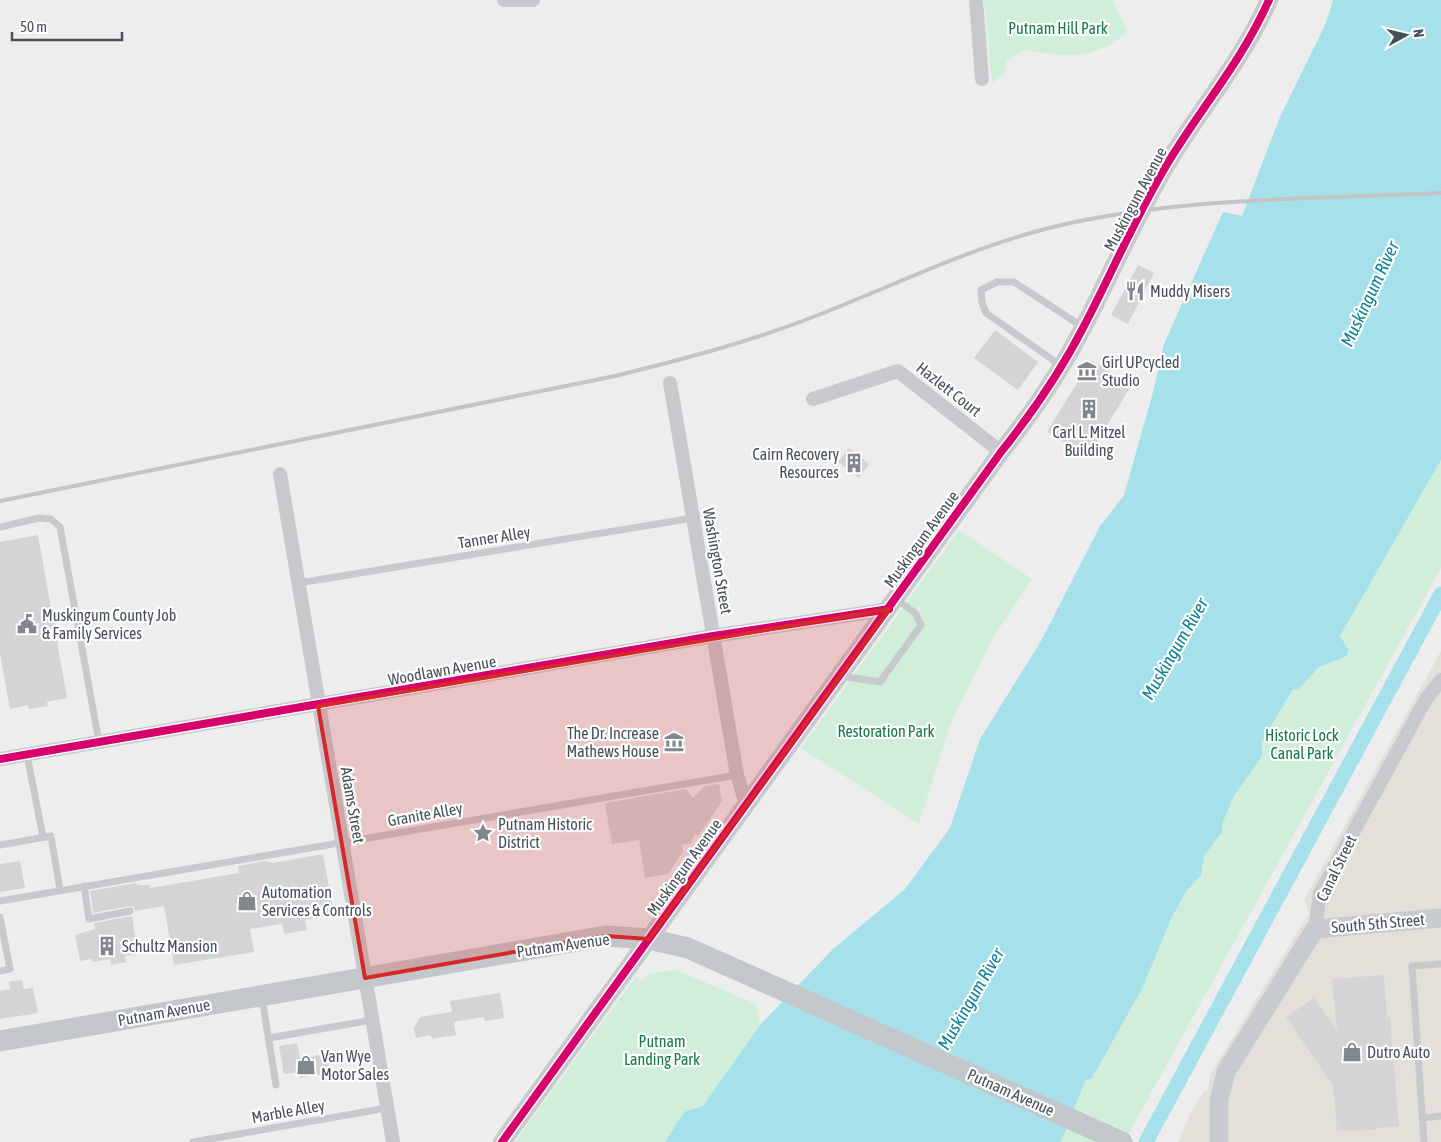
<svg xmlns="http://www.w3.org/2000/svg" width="1441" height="1142" font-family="'Asap Condensed',sans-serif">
<rect width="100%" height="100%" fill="#eeeded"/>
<polygon fill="#e3e0da" points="1441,651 1441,1142 1178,1142 1189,1116 1205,1090 1208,1090 1210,1075 1309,913 1304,900"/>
<g fill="#d1eeda">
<path d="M984,0H1113L1127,32C1094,61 1065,57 1025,50L1007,61L1004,73L992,83Z"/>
<polygon points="1441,460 1441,568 1124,1142 1061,1142 1085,1081 1092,1078 1142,989 1172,917 1186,892 1201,875 1204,856 1222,832 1223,822 1234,796 1263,755 1261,743 1293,689 1298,690 1318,668 1346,656 1349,650 1340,636"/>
<polygon points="959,530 1032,579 990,643 950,725 919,824 801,748"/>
<polygon points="676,970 756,1004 760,1025 703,1106 684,1112 665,1142 515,1142 636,976 641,981 650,974"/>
</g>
<polygon fill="#a5e0eb" points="1333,0 1441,0 1441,460 1340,636 1349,650 1346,656 1318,668 1298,690 1293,689 1261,743 1263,755 1234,796 1223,822 1222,832 1204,856 1201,875 1186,892 1172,917 1142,989 1092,1078 1085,1081 1061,1142 665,1142 684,1112 703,1106 760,1025 833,949 905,889 950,828 980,739 1041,641 1100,526 1124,495 1152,396 1164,344 1223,212 1242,216 1280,117 1326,23"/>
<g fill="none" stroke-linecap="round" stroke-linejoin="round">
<polyline stroke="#a5e0eb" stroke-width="15" points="1146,1142 1441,594"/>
</g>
<g fill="#d4d4d6">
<polygon points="1138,265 1154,273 1128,324 1111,315"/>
<polygon points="995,330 1038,362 1018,390 974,358"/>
<polygon points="1091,360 1131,386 1088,457 1047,432"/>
<polygon points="849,448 869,464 859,478 838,462"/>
<polygon points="38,535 67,698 47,702 48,706 29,709 28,705 10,709 0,653 0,542"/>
<polygon points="719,784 722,801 698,836 695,834 691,843 682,844 683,852 668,874 645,878 639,840 612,844 605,803 686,789 693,798 705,786"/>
<polygon points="323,854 334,915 305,920 307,930 284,934 282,924 250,929 254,952 174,965 164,906 135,911 134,907 129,906 93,913 90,891 136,883 137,885 150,885 150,888 239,873 238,866 265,861 273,863"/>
<polygon points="20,861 25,888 0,892 0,864"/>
<polygon points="132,916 138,954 125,956 126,962 111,965 110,959 92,962 92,959 80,961 75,935 95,929 94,923"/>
<polygon points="1384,975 1387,1017 1390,1017 1399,1126 1376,1128 1376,1130 1337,1131 1333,1086 1286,1017 1314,998 1337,1030 1332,979"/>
<polygon points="22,980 24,989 33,988 38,1013 0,1019 0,991 10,989 9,982"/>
<polygon points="500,993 504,1018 485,1021 484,1017 454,1022 456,1035 432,1039 431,1035 416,1038 414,1028 420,1017 452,1012 450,1001"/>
<polygon points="297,1043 300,1058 327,1054 330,1073 300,1078 299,1072 284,1074 279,1046"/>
</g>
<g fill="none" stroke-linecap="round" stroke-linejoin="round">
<g stroke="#c7c9cc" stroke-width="7">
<polyline points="1060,365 986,313 982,302 981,290 997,282 1014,282 1083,327"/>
<polyline points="0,527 39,518 51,519 60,527 99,742"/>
<polyline points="299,583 693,518"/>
<polyline points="841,676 880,682 921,625 915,613 896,599"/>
<polyline points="27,755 43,837"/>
<polyline points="0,845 51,836 60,890"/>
<polyline points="84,886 89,919 130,911"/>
<polyline points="0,901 737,775"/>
<polyline points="0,917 10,969 0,971"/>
<polyline points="262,998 276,1085"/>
<polyline points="269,1038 372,1020"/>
<polyline points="1423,1118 1441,1116"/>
<polyline points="193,1142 387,1108"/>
<polyline points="1424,1142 1412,966 1441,964"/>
</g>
<g stroke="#c7c9cc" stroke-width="14">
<polyline points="504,0 533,0"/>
<polyline points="976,0 982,79"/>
<polyline points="670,383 737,775 746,804"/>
<polyline points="813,399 898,371 1001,452"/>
<polyline points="280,474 393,1142"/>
<polyline points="0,759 713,636 889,609"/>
<polyline points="1315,929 1320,893 1426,699 1441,680"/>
</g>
<path stroke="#c7c9cc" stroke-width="18" d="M502,1142L1001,452C1033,412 1061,371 1084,326C1113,271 1137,213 1169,161C1203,105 1242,61 1269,0"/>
<polyline stroke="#c7cace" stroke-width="19" points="1219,1142 1219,1100 1226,1072 1315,929 1441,918"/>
<polyline stroke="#c4c7ca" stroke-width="21" points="0,1041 606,936 649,939 688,948 1122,1142"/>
<path stroke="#c2c4c6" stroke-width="4" d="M0,501L615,376C680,360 745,343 808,319C889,288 968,248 1053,227C1179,197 1312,199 1441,193"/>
<defs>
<g id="cycleway">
<polyline points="0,759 713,636 889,609"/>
<path d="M502,1142L1001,452C1033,412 1061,371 1084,326C1113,271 1137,213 1169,161C1203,105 1242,61 1269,0"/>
</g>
</defs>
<use href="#cycleway" stroke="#fff" stroke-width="11"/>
<use href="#cycleway" stroke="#d6006c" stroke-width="8"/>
</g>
<path fill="#d62828" fill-opacity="0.2" stroke="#d62828" stroke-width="4" stroke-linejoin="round" d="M889,609L649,939L606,936L365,978L318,706Z"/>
<defs>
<symbol id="restaurant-bare" viewBox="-9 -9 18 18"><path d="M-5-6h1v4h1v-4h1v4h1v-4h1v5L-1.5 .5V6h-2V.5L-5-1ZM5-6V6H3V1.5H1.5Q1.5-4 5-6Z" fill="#80878d" stroke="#fff" stroke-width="2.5" paint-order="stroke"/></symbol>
<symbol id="museum-bare" viewBox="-9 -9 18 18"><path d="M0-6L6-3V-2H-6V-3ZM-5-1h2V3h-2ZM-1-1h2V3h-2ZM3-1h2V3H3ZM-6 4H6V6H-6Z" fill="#80878d" stroke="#fff" stroke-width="2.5" paint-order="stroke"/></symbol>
<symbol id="building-bare" viewBox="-9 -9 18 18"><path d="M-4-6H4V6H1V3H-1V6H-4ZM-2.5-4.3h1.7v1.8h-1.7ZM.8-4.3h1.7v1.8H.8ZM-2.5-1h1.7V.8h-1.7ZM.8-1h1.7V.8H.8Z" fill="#80878d" stroke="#fff" stroke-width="2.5" paint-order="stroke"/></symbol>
<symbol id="civic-bare" viewBox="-9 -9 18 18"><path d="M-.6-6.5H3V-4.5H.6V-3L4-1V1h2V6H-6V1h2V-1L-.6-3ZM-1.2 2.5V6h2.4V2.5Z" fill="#80878d" stroke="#fff" stroke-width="2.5" paint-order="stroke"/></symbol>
<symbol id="sight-bare" viewBox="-9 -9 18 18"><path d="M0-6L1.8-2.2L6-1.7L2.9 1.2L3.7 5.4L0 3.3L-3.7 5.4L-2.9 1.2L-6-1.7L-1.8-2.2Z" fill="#80878d" stroke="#fff" stroke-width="2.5" paint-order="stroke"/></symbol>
<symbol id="shop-bare" viewBox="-9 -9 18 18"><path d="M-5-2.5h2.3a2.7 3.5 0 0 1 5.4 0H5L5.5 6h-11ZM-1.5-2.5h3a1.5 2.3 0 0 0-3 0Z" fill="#80878d" stroke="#fff" stroke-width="2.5" paint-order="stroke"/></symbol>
</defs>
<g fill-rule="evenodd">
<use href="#restaurant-bare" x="1121" y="277" width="28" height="28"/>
<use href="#museum-bare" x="1073" y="357" width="28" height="28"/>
<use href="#building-bare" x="1075" y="395" width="28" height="28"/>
<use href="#building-bare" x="840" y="449" width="28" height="28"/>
<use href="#civic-bare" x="13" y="610" width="28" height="28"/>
<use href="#museum-bare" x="660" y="728" width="28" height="28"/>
<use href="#sight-bare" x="469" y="819" width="28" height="28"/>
<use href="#shop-bare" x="233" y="887" width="28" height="28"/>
<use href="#building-bare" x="93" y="932" width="28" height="28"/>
<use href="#shop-bare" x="1338" y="1038" width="28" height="28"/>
<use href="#shop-bare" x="292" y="1051" width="28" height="28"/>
</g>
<g text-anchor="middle" stroke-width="4.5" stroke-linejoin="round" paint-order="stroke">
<g font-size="16" fill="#177943" stroke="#fff">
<text x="1058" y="34">Putnam Hill Park</text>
<text x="886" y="737">Restoration Park</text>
<text x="1302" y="741">Historic Lock<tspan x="1302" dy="18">Canal Park</tspan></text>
<text x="662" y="1047">Putnam<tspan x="662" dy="18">Landing Park</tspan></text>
</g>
<g font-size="16" fill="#455059" stroke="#fff">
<text transform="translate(1135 199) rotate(-62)" y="6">Muskingum Avenue</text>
<text transform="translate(949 389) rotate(38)" y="6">Hazlett Court</text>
<text transform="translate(494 537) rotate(-9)" y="6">Tanner Alley</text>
<text transform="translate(921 539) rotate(-54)" y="6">Muskingum Avenue</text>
<text transform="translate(718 561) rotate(80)" y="6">Washington Street</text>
<text transform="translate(442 670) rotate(-10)" y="6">Woodlawn Avenue</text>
<text transform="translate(353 805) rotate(80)" y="6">Adams Street</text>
<text transform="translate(425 814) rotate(-10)" y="6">Granite Alley</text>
<text transform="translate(684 867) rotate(-54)" y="6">Muskingum Avenue</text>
<text transform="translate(1336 868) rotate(-64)" y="6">Canal Street</text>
<text transform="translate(1378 923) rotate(-5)" y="6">South 5th Street</text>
<text transform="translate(563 945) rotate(-8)" y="6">Putnam Avenue</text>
<text transform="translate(164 1012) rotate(-10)" y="6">Putnam Avenue</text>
<text transform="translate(1011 1092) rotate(24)" y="6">Putnam Avenue</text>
<text transform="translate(288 1111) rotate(-10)" y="6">Marble Alley</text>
</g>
<g font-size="16" fill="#455059" stroke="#fff" text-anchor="start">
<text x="1150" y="297">Muddy Misers</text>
<text x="1102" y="368">Girl UPcycled<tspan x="1102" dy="18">Studio</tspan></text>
<text x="1089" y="438" text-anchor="middle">Carl L. Mitzel<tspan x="1089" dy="18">Building</tspan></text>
<text x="839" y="460" text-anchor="end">Cairn Recovery<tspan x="839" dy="18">Resources</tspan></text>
<text x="42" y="621">Muskingum County Job<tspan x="42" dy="18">&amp; Family Services</tspan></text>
<text x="659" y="739" text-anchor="end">The Dr. Increase<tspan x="659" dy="18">Mathews House</tspan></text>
<text x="498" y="830">Putnam Historic<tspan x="498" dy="18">District</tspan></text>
<text x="262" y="898">Automation<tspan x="262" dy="18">Services &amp; Controls</tspan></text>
<text x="122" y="952">Schultz Mansion</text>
<text x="1367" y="1058">Dutro Auto</text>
<text x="321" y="1062">Van Wye<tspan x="321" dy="18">Motor Sales</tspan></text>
</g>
<g font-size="18" font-style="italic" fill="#0d7f95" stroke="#fff">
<text transform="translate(1370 294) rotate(-65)" y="6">Muskingum River</text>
<text transform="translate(1175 649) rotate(-60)" y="6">Muskingum River</text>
<text transform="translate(971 999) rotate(-60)" y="6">Muskingum River</text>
</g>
</g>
<g transform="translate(1406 35) rotate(82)" stroke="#ffffff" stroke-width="4" paint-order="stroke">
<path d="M0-4L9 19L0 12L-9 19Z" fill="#455059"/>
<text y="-8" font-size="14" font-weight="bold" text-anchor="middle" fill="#455059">N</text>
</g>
<path d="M12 32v8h110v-8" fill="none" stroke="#455059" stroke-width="2.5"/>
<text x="20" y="32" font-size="15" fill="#455059" stroke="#ffffff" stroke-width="4" paint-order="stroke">50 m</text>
</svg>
